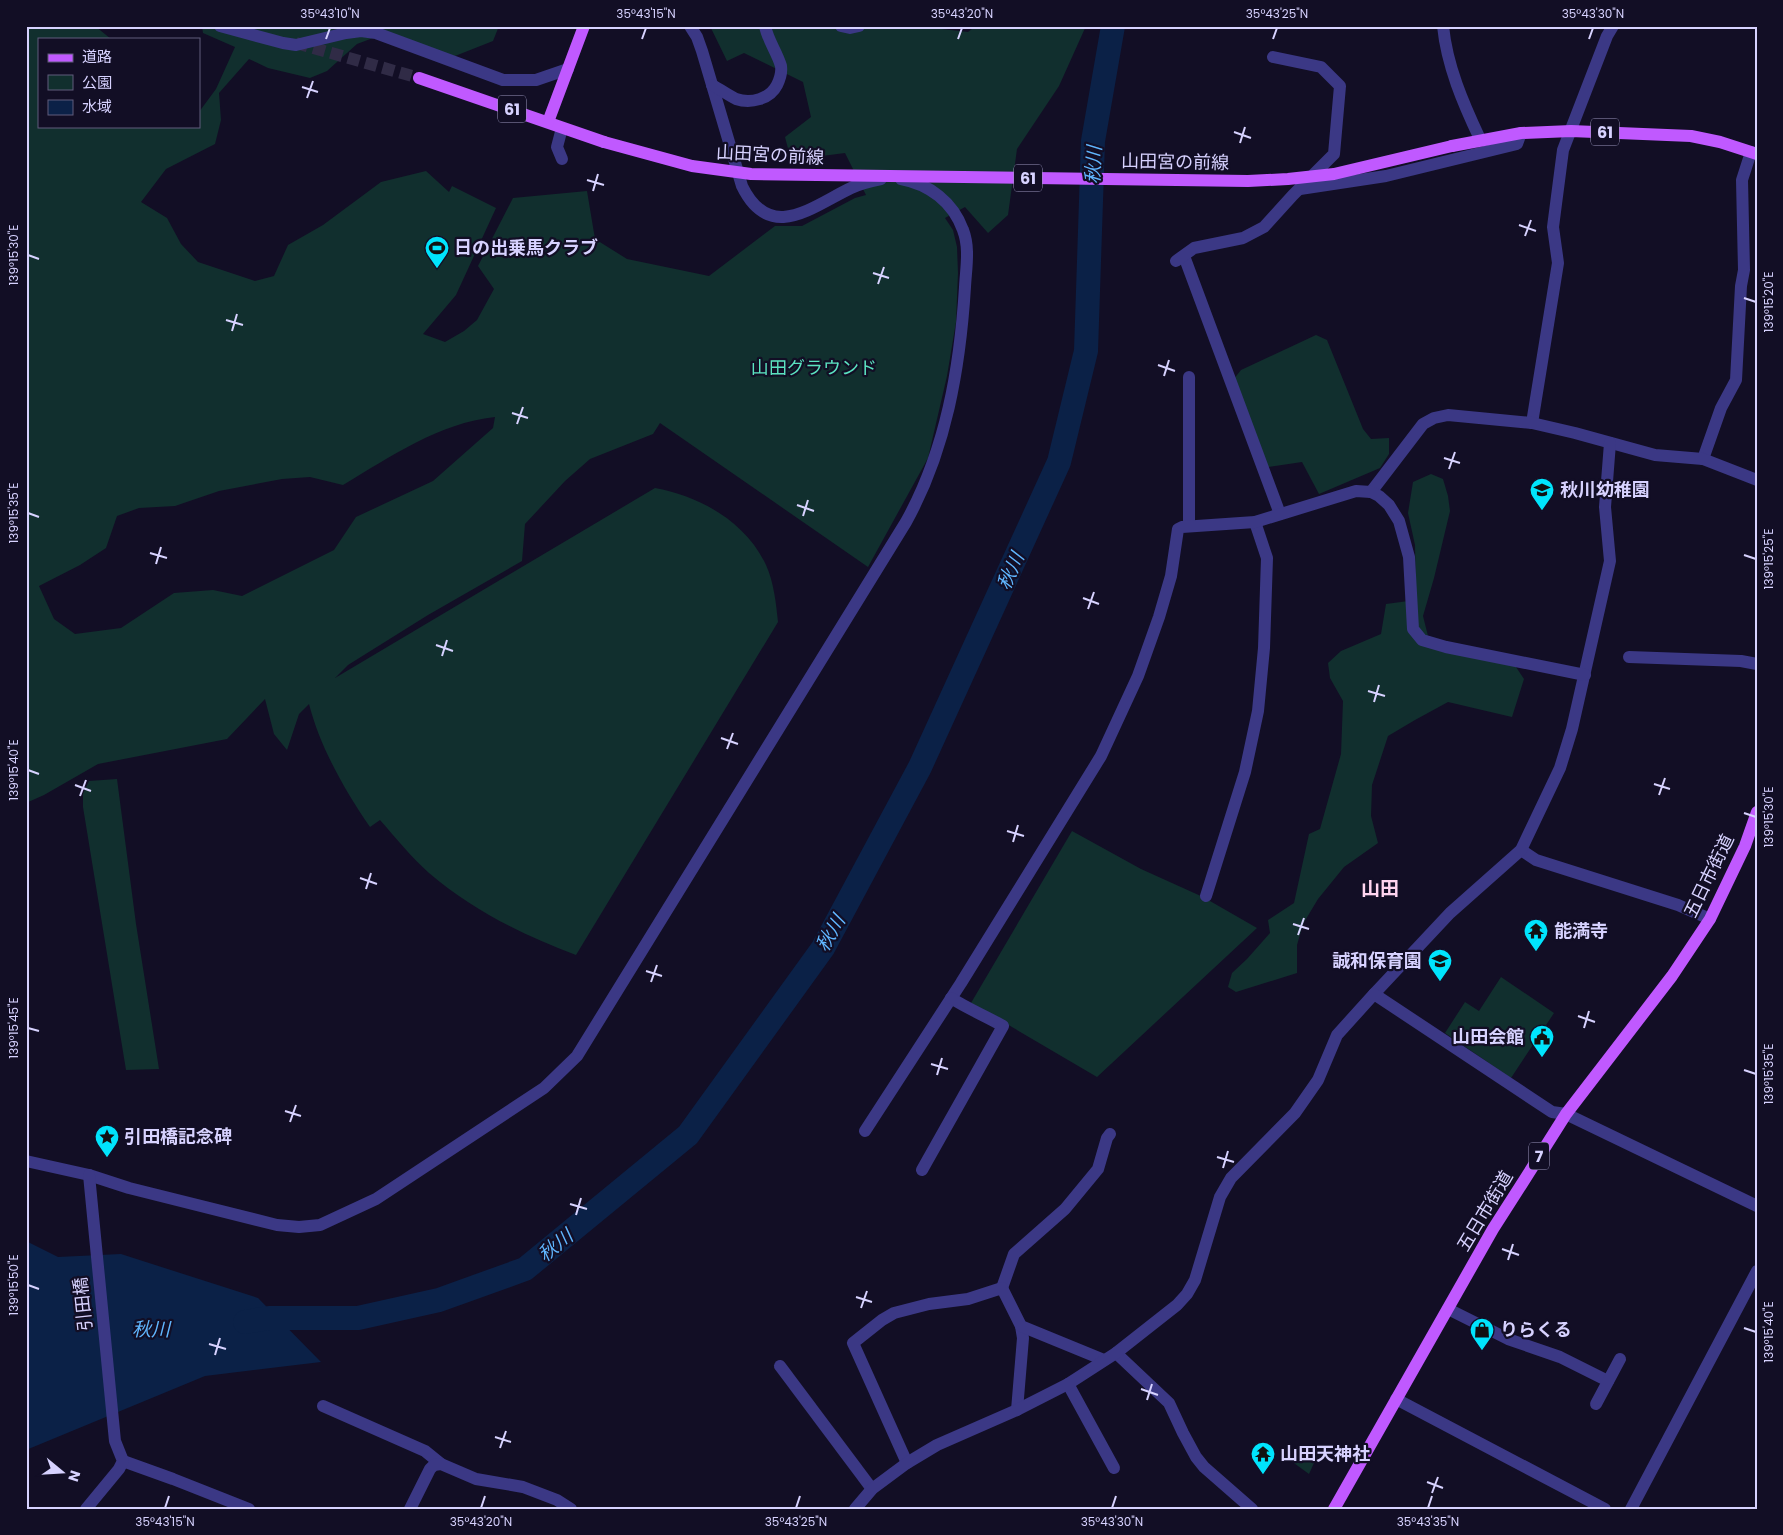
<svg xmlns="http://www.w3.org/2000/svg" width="1783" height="1535" font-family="Poppins,'Noto Sans JP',sans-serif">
<rect width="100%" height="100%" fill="#120e25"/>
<g fill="#112f2e" fill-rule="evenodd">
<path d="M26,26H95L111,39H39V126H199V112L216,89L235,47L203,33L202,26H499L493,41L455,56L373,38L357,44L327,71L310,78L268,68L249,59L219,93L221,120L215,144L166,169L141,202L167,218L181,244L198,262L255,281L274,276L288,245L323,225L381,182L426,171L449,192L452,186L496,208L456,295L423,334L445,342L464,331L477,320L494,289L478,266L513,198L587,191L595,239L627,259L709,276L775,226H802L855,198L866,195L845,153L791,160L785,137L811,117L803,82L744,53L727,61L710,26H942V29L968,32L976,26H1086L1059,86L1017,149L1008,215L988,233L965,207L945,218L953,230L957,247L958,273L956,322L947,376L928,458L868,567L660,423L653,434L590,459L565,481L525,524L522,561L428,615L348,665L335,678L655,488C700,496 746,522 766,565C774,583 776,603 778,622L576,955C523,935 472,910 429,873C411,857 396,838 380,820L370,827C345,791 320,747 309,704L299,714L287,750L274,734L265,699L227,739L98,764L44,795L26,803ZM495,417L493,428L433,481L356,517L334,550L242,596L213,590L174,593L121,628L75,634L54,619L39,586L80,565L106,548L117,516L139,508L175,506L219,491L282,479L310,477L343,485C390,457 439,423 495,417Z"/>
<polygon points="1316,335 1327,340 1363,429 1371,439 1389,438 1389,454 1380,468 1319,494 1302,462 1268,467 1233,380 1241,370"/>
<polygon points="1431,474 1443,479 1448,496 1450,511 1434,578 1423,616 1428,636 1514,664 1524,679 1512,717 1448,702 1415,720 1388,736 1372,785 1371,816 1378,843 1344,867 1318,899 1303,924 1297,945 1297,973 1236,992 1228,987 1232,973 1247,959 1270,933 1268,920 1294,903 1309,834 1320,829 1341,754 1343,701 1330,678 1328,663 1341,651 1381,634 1386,604 1416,600 1415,545 1408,513 1413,482"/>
<polygon points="117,779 136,924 159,1069 126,1070 83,807 83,794 89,781"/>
<polygon points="1072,831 1141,869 1203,897 1257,928 1097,1077 971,1003"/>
<polygon points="1501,977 1554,1013 1511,1078 1445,1033 1465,1002 1479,1011"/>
<polygon points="1290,1452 1314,1463 1309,1474 1287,1458"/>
</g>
<polygon fill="#0b2147" points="26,1241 58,1257 121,1254 258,1298 321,1362 205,1376 26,1450"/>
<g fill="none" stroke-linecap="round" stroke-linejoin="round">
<polyline stroke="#0b2147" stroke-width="24" points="245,1322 269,1318 358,1318 439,1300 525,1269 688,1135 823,948 920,767 1059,462 1086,351 1093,141 1113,26"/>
<polyline stroke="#302b46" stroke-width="12" stroke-dasharray="12 6" stroke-linecap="butt" points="296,43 419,78"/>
<g stroke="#3b3885" stroke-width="12">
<polyline points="220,26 283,43 296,45 346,33 361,31 376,33 503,80 536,80 568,69"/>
<path d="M690,26L697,37L702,51L742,186C770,244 813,206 851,188C861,183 871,181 881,179"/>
<polyline points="841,26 850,28 859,26"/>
<path d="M1443,26C1447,66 1463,103 1480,139"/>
<path d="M712,85C720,89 728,95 736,99C751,104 770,99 777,85C780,79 782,73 781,66C777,52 768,41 765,26"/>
<polyline points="562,159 557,147 562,128"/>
<polyline points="1300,189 1386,176 1517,144 1521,133"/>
<polyline points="1184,256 1280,514"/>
<polyline points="1176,261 1194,248 1243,238 1264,227 1293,195 1334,154 1340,86 1321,67 1273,57"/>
<polyline points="1189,377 1189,525"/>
<polyline points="1532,423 1558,263 1553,227 1563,150 1607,36 1613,26"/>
<polyline points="1703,459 1721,408 1736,380 1741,286 1744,270 1742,180 1751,152"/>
<polyline points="1371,492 1423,424 1434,418 1448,415 1532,423 1575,433 1655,455 1703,459 1757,480"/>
<polyline points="1629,657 1741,661 1757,664"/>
<polyline points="1521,850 1536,860 1678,905 1710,919"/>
<polyline points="1206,896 1245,772 1258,711 1264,648 1267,558 1255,522"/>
<polyline points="1374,994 1450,913 1521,850 1560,768 1572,729 1610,561 1605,507 1610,443"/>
<polyline points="865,1131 961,983 1101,756 1138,676 1159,617 1171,576 1178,529 1182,527 1255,522 1356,491 1371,492 1379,496 1389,505 1399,521 1409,557 1413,629 1422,640 1446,647 1585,675"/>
<path d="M26,1161L89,1175L129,1188L277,1225L299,1227L320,1225L376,1199L544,1088L577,1056L906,522C946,450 960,368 965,287C966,268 970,248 963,230C953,202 929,184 901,179"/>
<path d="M922,1170L1003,1026C986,1016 968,1009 951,998"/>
<polyline points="1002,1288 1014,1254 1065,1209 1098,1169 1107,1138 1110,1134"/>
<polyline points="1448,1309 1508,1339 1560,1357 1608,1381"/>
<polyline points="1116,1353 1169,1403 1183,1433 1196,1457 1204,1467 1252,1509"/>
<polyline points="780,1366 872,1489"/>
<polyline points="1068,1384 1114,1468"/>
<polyline points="1396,1399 1605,1509"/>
<polyline points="1596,1404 1620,1359"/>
<polyline points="323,1406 425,1451 441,1464"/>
<polyline points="1017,1410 1023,1338 1021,1326"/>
<polyline points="123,1461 173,1479 249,1509"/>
<polyline points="907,1463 853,1343 882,1320 894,1313 929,1304 968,1299 1002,1288 1021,1326 1104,1360"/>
<polyline points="86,1509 119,1469 123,1461 115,1441 89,1175"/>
<polyline points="410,1509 430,1469 434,1465 441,1464 476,1479 523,1487 557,1500 571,1509"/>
<polyline points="855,1509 872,1489 907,1463 937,1445 1017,1410 1068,1384 1116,1353 1177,1305 1187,1294 1195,1280 1220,1197 1231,1178 1295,1113 1318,1080 1337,1035 1374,994 1552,1112 1566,1114 1757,1206"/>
<polyline points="1631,1509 1757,1271"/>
</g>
<g stroke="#c059ff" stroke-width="12">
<polyline points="419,78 604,142"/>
<polyline points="548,122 584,26"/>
<polyline points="1452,146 1521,133 1571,131 1691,136 1720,142 1757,154"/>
<polyline points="1334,1509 1493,1229 1525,1179 1566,1114 1672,976 1710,919 1745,846 1757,812"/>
</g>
<polyline stroke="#c059ff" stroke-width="12" points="604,142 692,166 751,174 1248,181 1288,179 1334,174 1452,146"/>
</g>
<path fill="none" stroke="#d7d2ff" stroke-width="2" d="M326,39L330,28M642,39L646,28M958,39L962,28M1273,39L1277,28M1589,39L1593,28M302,87L318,92M307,98L313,81M1234,132L1251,138M1240,143L1245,127M587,180L604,185M593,191L598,174M1519,225L1536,231M1525,236L1531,220M28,255L39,259M873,273L889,278M878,284L884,267M1744,298L1756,302M226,320L243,325M232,331L237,314M1158,365L1175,371M1164,376L1169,360M512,413L528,418M517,424L523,407M1444,458L1460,463M1449,469L1455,452M797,505L814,511M28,513L39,517M803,516L808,500M150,553L167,558M1744,555L1756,559M156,564L161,547M1083,598L1099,604M1088,609L1094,592M436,645L453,651M442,656L447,640M1368,691L1385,696M1374,702L1379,685M721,738L738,744M727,749L733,733M28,770L39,774M1654,784L1670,789M75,785L91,791M1659,795L1665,778M80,796L86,780M1744,813L1756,817M1007,831L1024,836M1013,842L1018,825M360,878L377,884M366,889L371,873M1293,924L1309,929M1298,935L1304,918M646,971L662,976M651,982L657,965M1578,1016L1595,1022M28,1028L39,1031M1584,1028L1589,1011M931,1064L948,1069M1744,1070L1756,1074M937,1075L942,1058M285,1111L301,1116M290,1122L296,1105M1217,1157L1234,1162M1223,1168L1228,1151M570,1204L587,1209M576,1215L581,1198M1502,1249L1519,1255M1508,1260L1513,1244M28,1285L39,1289M856,1297L872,1302M861,1308L867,1291M1744,1328L1756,1332M209,1344L226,1349M215,1355L220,1338M1141,1389L1158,1395M1147,1400L1152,1384M495,1437L511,1442M500,1448L506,1431M1427,1482L1443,1488M1432,1493L1438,1477M165,1508L169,1496M481,1508L485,1496M796,1508L800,1496M1112,1508L1116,1496M1428,1508L1432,1496"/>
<defs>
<symbol id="stadium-pin" viewBox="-11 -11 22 30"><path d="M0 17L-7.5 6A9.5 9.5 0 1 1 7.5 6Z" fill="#00e4fd" stroke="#120e25"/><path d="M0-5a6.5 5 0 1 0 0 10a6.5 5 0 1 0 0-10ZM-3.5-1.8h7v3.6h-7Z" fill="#111"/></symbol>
<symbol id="school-pin" viewBox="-11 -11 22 30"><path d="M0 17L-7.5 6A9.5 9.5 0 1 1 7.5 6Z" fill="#00e4fd" stroke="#120e25"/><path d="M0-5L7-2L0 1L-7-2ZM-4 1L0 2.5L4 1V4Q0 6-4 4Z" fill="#111"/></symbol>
<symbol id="temple-pin" viewBox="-11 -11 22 30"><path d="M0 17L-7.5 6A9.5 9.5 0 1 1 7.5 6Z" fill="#00e4fd" stroke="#120e25"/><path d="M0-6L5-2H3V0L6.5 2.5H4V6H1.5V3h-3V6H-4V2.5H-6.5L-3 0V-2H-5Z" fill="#111"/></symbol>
<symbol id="civic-pin" viewBox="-11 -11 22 30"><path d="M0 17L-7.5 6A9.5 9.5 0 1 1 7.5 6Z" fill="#00e4fd" stroke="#120e25"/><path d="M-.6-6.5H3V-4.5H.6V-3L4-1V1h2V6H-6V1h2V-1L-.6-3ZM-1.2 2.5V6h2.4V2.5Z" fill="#111"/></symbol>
<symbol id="sight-pin" viewBox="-11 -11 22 30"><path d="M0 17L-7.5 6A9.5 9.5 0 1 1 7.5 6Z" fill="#00e4fd" stroke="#120e25"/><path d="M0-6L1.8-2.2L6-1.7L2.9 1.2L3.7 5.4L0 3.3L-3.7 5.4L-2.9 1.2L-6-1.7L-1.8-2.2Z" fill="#111"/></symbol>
<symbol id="shop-pin" viewBox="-11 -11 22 30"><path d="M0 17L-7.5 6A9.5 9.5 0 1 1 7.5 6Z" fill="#00e4fd" stroke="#120e25"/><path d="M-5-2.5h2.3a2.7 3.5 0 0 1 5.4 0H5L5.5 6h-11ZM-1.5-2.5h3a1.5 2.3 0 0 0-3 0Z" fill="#111"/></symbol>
</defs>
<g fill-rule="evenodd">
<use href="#stadium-pin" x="423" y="234" width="28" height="38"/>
<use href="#school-pin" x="1528" y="476" width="28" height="38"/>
<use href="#temple-pin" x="1522" y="917" width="28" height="38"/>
<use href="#school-pin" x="1426" y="947" width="28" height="38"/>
<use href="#civic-pin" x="1528" y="1023" width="28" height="38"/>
<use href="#sight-pin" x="93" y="1123" width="28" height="38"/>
<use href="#shop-pin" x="1468" y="1316" width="28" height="38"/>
<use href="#temple-pin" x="1249" y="1440" width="28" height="38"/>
</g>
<g text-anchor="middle" stroke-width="4.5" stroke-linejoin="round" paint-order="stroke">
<g fill="#120e25" stroke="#9c97be" stroke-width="1">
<rect x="498" y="95.5" width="28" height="27" rx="4"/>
<rect x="1591" y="118.5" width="28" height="27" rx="4"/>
<rect x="1014" y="164.5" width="28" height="27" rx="4"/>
<rect x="1529" y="1142.5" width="20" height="27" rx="4"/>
</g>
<g font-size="16" font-weight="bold" fill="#d7d2ff">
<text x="512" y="115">61</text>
<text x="1605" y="138">61</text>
<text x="1028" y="184">61</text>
<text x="1539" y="1162">7</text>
</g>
<g font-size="18" fill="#d7d2ff" stroke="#120e25">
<text transform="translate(770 155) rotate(3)" y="6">山田宮の前線</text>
<text transform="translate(1175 162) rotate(1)" y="6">山田宮の前線</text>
<text transform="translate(1709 876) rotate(-64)" y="6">五日市街道</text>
<text transform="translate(1485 1211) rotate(-59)" y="6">五日市街道</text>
<text transform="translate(83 1304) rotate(-96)" y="6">引田橋</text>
</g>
<g font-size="18" font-weight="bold" fill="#d7d2ff" stroke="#120e25" text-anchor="start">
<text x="454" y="254">日の出乗馬クラブ</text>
<text x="1560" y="496">秋川幼稚園</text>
<text x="1554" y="937">能満寺</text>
<text x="1422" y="967" text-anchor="end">誠和保育園</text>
<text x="1524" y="1043" text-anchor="end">山田会館</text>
<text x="124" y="1143">引田橋記念碑</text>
<text x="1500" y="1336">りらくる</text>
<text x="1280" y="1460">山田天神社</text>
</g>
<g font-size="18" fill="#5be2c0" stroke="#120e25">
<text x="814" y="374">山田グラウンド</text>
</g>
<g font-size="19" font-style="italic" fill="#60b6ff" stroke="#120e25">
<text transform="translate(1093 165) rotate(-87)" y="7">秋川</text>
<text transform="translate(1010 571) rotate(-66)" y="7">秋川</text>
<text transform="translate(830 933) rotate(-60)" y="7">秋川</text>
<text transform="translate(555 1245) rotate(-39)" y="7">秋川</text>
<text x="151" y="1336">秋川</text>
</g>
<g font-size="19" font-weight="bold" fill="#ffd4ef" stroke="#120e25">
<text x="1380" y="895">山田</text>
</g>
</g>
<rect width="1783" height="1535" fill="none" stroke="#120e25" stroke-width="55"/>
<rect x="38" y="38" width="162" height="90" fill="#120e25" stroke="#615c7c"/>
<rect x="48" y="54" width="25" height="8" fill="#c059ff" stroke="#615c7c"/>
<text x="82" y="62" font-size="15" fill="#d7d2ff">道路</text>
<rect x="48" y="75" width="25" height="15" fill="#112f2e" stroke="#615c7c"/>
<text x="82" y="88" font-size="15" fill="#d7d2ff">公園</text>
<rect x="48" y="100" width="25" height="15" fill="#0b2147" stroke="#615c7c"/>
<text x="82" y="112" font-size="15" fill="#d7d2ff">水域</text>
<g transform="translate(62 1472) rotate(108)" stroke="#120e25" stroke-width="4" paint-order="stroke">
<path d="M0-4L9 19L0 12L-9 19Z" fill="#d7d2ff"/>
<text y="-8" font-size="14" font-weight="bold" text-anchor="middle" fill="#d7d2ff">N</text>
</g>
<rect x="28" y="28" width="1728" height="1480" fill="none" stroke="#d7d2ff" stroke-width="2"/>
<g font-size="12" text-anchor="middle" fill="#d7d2ff">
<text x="330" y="18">35°43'10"N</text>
<text x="646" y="18">35°43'15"N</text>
<text x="962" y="18">35°43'20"N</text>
<text x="1277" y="18">35°43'25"N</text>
<text x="1593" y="18">35°43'30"N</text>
<text transform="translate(14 255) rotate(-90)" y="4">139°15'30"E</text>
<text transform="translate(1769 302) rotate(-90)" y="4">139°15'20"E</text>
<text transform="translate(14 513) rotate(-90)" y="4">139°15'35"E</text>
<text transform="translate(1769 559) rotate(-90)" y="4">139°15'25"E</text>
<text transform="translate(14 770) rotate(-90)" y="4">139°15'40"E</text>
<text transform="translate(1769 817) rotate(-90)" y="4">139°15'30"E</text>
<text transform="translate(14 1028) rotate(-90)" y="4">139°15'45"E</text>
<text transform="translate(1769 1074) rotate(-90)" y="4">139°15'35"E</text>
<text transform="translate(14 1285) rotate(-90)" y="4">139°15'50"E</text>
<text transform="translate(1769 1332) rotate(-90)" y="4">139°15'40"E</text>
<text x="165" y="1526">35°43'15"N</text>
<text x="481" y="1526">35°43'20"N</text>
<text x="796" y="1526">35°43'25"N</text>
<text x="1112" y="1526">35°43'30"N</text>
<text x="1428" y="1526">35°43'35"N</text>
</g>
</svg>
